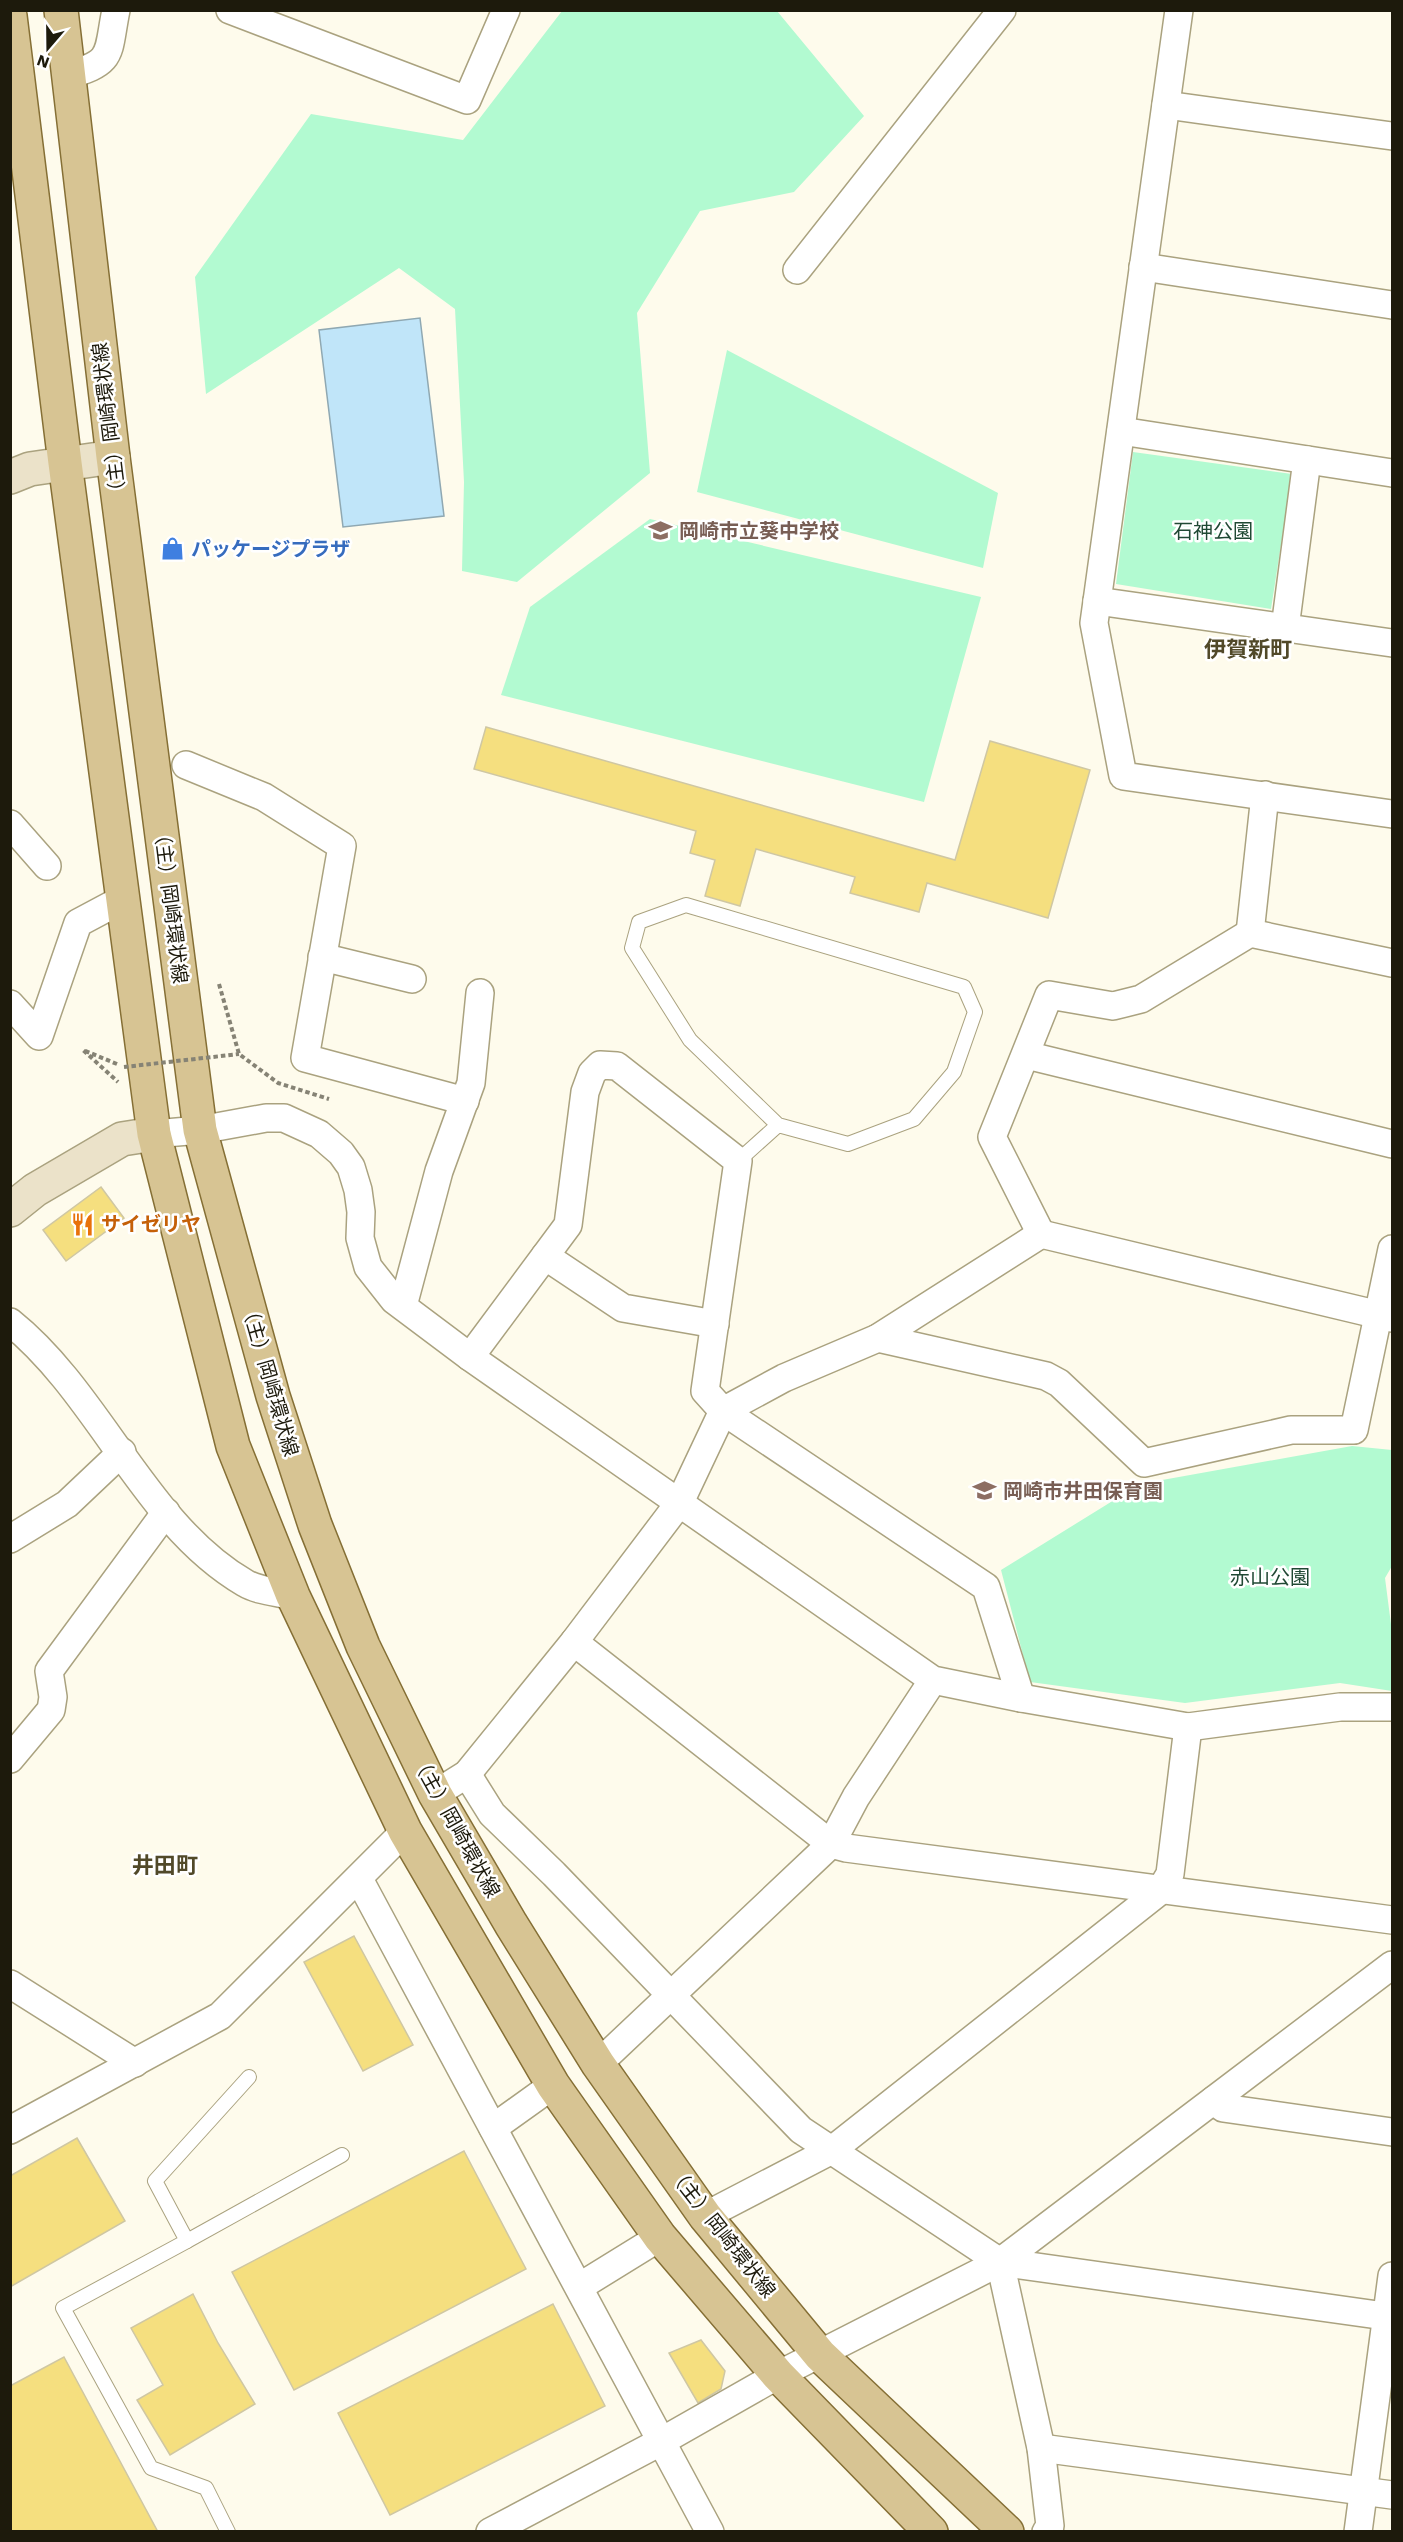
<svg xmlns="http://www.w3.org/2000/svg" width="1403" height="2542" font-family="'Work Sans','Noto Sans JP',sans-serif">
<rect width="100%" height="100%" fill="#fefbec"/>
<g fill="#b2fad1">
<polygon points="562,11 777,11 864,116 794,192 700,211 637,313 650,473 517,582 462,571 464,482 455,309 399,268 206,394 195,277 311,114 463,140"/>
<polygon points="727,350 998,493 983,568 697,492"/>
<polygon points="1133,452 1292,474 1271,609 1116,584"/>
<polygon points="650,519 981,597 924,802 501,695 530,607"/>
<polygon points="1352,1446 1392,1450 1392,1566 1385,1578 1392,1632 1392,1691 1340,1683 1185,1703 1030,1682 1001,1570 1140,1484"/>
</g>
<polygon fill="#c0e5f9" stroke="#8fa8b2" stroke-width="1.5" points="420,318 444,516 343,527 319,330"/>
<g fill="#f5df7f" stroke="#cfc7a3" stroke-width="1.5">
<polygon points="486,727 955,860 990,741 1090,770 1048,918 927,883 919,912 850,893 855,877 756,849 740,906 705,896 715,860 690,853 696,831 474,769"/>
<polygon points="101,1187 124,1218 66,1261 43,1230"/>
<polygon points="354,1936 413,2045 363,2071 304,1962"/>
<polygon points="77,2138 125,2221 10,2287 10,2176"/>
<polygon points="464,2151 526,2269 294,2390 232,2272"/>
<polygon points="193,2294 218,2343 255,2404 170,2455 137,2400 163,2385 131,2328"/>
<polygon points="553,2304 605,2406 390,2515 338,2413"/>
<polygon points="701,2340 725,2371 721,2389 698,2403 669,2353"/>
<polygon points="64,2357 158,2532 10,2532 10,2386"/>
</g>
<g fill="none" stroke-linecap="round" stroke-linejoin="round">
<defs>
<g id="lane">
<polyline points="738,1161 778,1125 690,1040 632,948 639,922 686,905 964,987 975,1012 954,1072 914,1119 848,1144 778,1125"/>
<polyline points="187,2241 342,2155"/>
<polyline points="228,2532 206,2488 151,2468 63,2308 187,2241 155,2181 249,2077"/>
</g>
<g id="street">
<polyline points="230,10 467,100 506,10"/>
<polyline points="1179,10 1094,623 1123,776 1392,814"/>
<path d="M68,75C115,62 107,54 116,10"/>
<polyline points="1166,105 1392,136"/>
<polyline points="1143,267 1392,305"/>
<polyline points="797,270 1002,10"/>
<polyline points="1121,431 1392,473"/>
<polyline points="1097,601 1392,643"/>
<polyline points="1285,628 1307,460"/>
<polyline points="186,765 264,797 342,846 305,1058 465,1101"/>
<polyline points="10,824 47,866"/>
<polyline points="1250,933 1265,795"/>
<polyline points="322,957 412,979"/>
<polyline points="10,1004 39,1036 78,923 123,899"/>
<polyline points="1026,1055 1392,1144"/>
<polyline points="154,1134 200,1130 266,1118 284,1118 319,1134 341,1153 351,1167 358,1190 361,1212 360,1238 368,1267 394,1300 470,1357 933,1680 1021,1698 1188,1727 1340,1707 1392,1707"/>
<polyline points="1041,1234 992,1137 1049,995 1113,1006 1141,999 1250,933 1392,963"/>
<polyline points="545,1256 623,1308 715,1324"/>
<polyline points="403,1306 439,1171 471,1083 480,993"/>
<path d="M10,1322C100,1394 145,1525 245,1583C258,1591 278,1592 293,1596"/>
<polyline points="878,1338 1046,1376 1059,1383 1144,1463 1291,1430 1354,1430 1392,1249"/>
<polyline points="470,1357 568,1225 585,1092 592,1073 600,1065 617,1066 738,1161 705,1391 723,1411 986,1587 1021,1698"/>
<polyline points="10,1539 67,1504 122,1452"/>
<polyline points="574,1642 831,1844 846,1848 1392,1920"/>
<polyline points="10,1759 51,1710 53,1697 49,1671 166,1512"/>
<polyline points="467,1774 492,1814 554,1874 801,2130 1000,2262 1392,2317"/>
<polyline points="435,1794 467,1774 574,1642 680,1502 723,1411 784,1378 878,1338 1041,1234 1392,1318"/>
<polyline points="359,1879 710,2532"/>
<polyline points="10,1984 135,2063"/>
<polyline points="598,2064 831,1844 856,1797 933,1680"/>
<polyline points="1214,2100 1223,2108 1392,2132"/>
<polyline points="493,2128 553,2085"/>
<polyline points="10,2130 220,2016 405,1831"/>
<polyline points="705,2216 832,2150 1160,1891 1170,1874 1188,1727"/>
<polyline points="1000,2262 1041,2448 1050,2526 1046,2532"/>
<polyline points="579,2287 660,2237"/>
<polyline points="1041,2448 1392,2495"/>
<polyline points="490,2532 662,2441 778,2375 1000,2262 1392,1965"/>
<polyline points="1358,2532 1392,2276"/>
</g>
<g id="secondary">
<polyline points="10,477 30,469 113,457"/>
<polyline points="10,1210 35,1190 122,1139 154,1134"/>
</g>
<g id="primary">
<polyline points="61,10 113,457 200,1130 273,1396 315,1525 363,1646 435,1794 511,1924 598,2064 705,2216 820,2355 1007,2532"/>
<polyline points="10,16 65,463 154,1134 233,1446 293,1596 405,1831 553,2085 660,2237 778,2375 931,2532"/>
</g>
</defs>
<use href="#lane" stroke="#aaa27f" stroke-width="16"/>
<use href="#street" stroke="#aaa27f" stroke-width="30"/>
<use href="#secondary" stroke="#aaa27f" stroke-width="36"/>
<use href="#primary" stroke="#856f35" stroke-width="36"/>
<g stroke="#868375" stroke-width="4" stroke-dasharray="4.5 3" stroke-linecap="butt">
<polyline points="219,984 239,1054 278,1083 329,1099"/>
<polyline points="117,1064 83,1050 118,1082"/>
</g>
<use href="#lane" stroke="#fff" stroke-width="14"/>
<use href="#street" stroke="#fff" stroke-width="27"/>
<use href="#secondary" stroke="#ebe2c9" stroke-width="33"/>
<use href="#primary" stroke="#d7c493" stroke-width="33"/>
<polyline stroke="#868375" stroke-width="4" stroke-dasharray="4.5 3" stroke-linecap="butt" points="124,1067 239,1054"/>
</g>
<defs>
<symbol id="school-bare" viewBox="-9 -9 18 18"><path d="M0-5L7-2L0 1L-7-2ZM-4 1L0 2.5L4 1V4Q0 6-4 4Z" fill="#8d6e63" stroke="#fff" stroke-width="2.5" paint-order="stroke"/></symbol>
<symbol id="shop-bare" viewBox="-9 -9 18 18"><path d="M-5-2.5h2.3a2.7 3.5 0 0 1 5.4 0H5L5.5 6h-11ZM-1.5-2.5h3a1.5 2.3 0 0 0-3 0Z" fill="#3f7fe0" stroke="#fff" stroke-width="2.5" paint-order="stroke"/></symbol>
<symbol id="restaurant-bare" viewBox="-9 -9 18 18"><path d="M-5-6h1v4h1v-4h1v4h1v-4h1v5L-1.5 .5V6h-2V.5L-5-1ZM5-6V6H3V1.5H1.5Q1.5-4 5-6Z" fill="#e8710a" stroke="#fff" stroke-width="2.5" paint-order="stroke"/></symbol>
</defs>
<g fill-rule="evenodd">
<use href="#school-bare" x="644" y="514" width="33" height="33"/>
<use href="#shop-bare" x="156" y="532" width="33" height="33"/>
<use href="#restaurant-bare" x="66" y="1208" width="33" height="33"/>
<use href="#school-bare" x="968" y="1474" width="33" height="33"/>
</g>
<g text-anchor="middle" stroke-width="5" stroke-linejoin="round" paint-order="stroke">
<g font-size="20" fill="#1d1a0c" stroke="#fff">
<text transform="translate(109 422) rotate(-97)" y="7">（主）岡崎環状線</text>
<text transform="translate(171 904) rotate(83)" y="7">（主）岡崎環状線</text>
<text transform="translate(270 1379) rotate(74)" y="7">（主）岡崎環状線</text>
<text transform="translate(456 1826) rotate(61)" y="7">（主）岡崎環状線</text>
<text transform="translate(722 2232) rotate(52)" y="7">（主）岡崎環状線</text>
</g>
<g font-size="20" font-weight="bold" fill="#785e54" stroke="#fff" text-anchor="start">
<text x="679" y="538">岡崎市立葵中学校</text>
<text x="1003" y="1498">岡崎市井田保育園</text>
</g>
<g font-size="20" fill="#204934" stroke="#fff">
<text x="1213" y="538">石神公園</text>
<text x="1270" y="1584">赤山公園</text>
</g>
<g font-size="20" font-weight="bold" fill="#366cbe" stroke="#fff" text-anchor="start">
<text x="191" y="556">パッケージプラザ</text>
</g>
<g font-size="20" font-weight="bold" fill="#c56008" stroke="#fff" text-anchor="start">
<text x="101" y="1231">サイゼリヤ</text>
</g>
<g font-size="22" font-weight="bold" fill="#514929" stroke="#fff">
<text x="1248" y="657">伊賀新町</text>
<text x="165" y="1873">井田町</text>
</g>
</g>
<rect width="1403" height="2542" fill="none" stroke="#1d1a0c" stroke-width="24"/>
<g transform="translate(48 48) rotate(200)" stroke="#ffffff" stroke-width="4.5" paint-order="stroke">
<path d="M0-4.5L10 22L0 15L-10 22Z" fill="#1d1a0c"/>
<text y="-9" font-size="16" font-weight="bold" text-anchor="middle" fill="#1d1a0c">N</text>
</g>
</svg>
